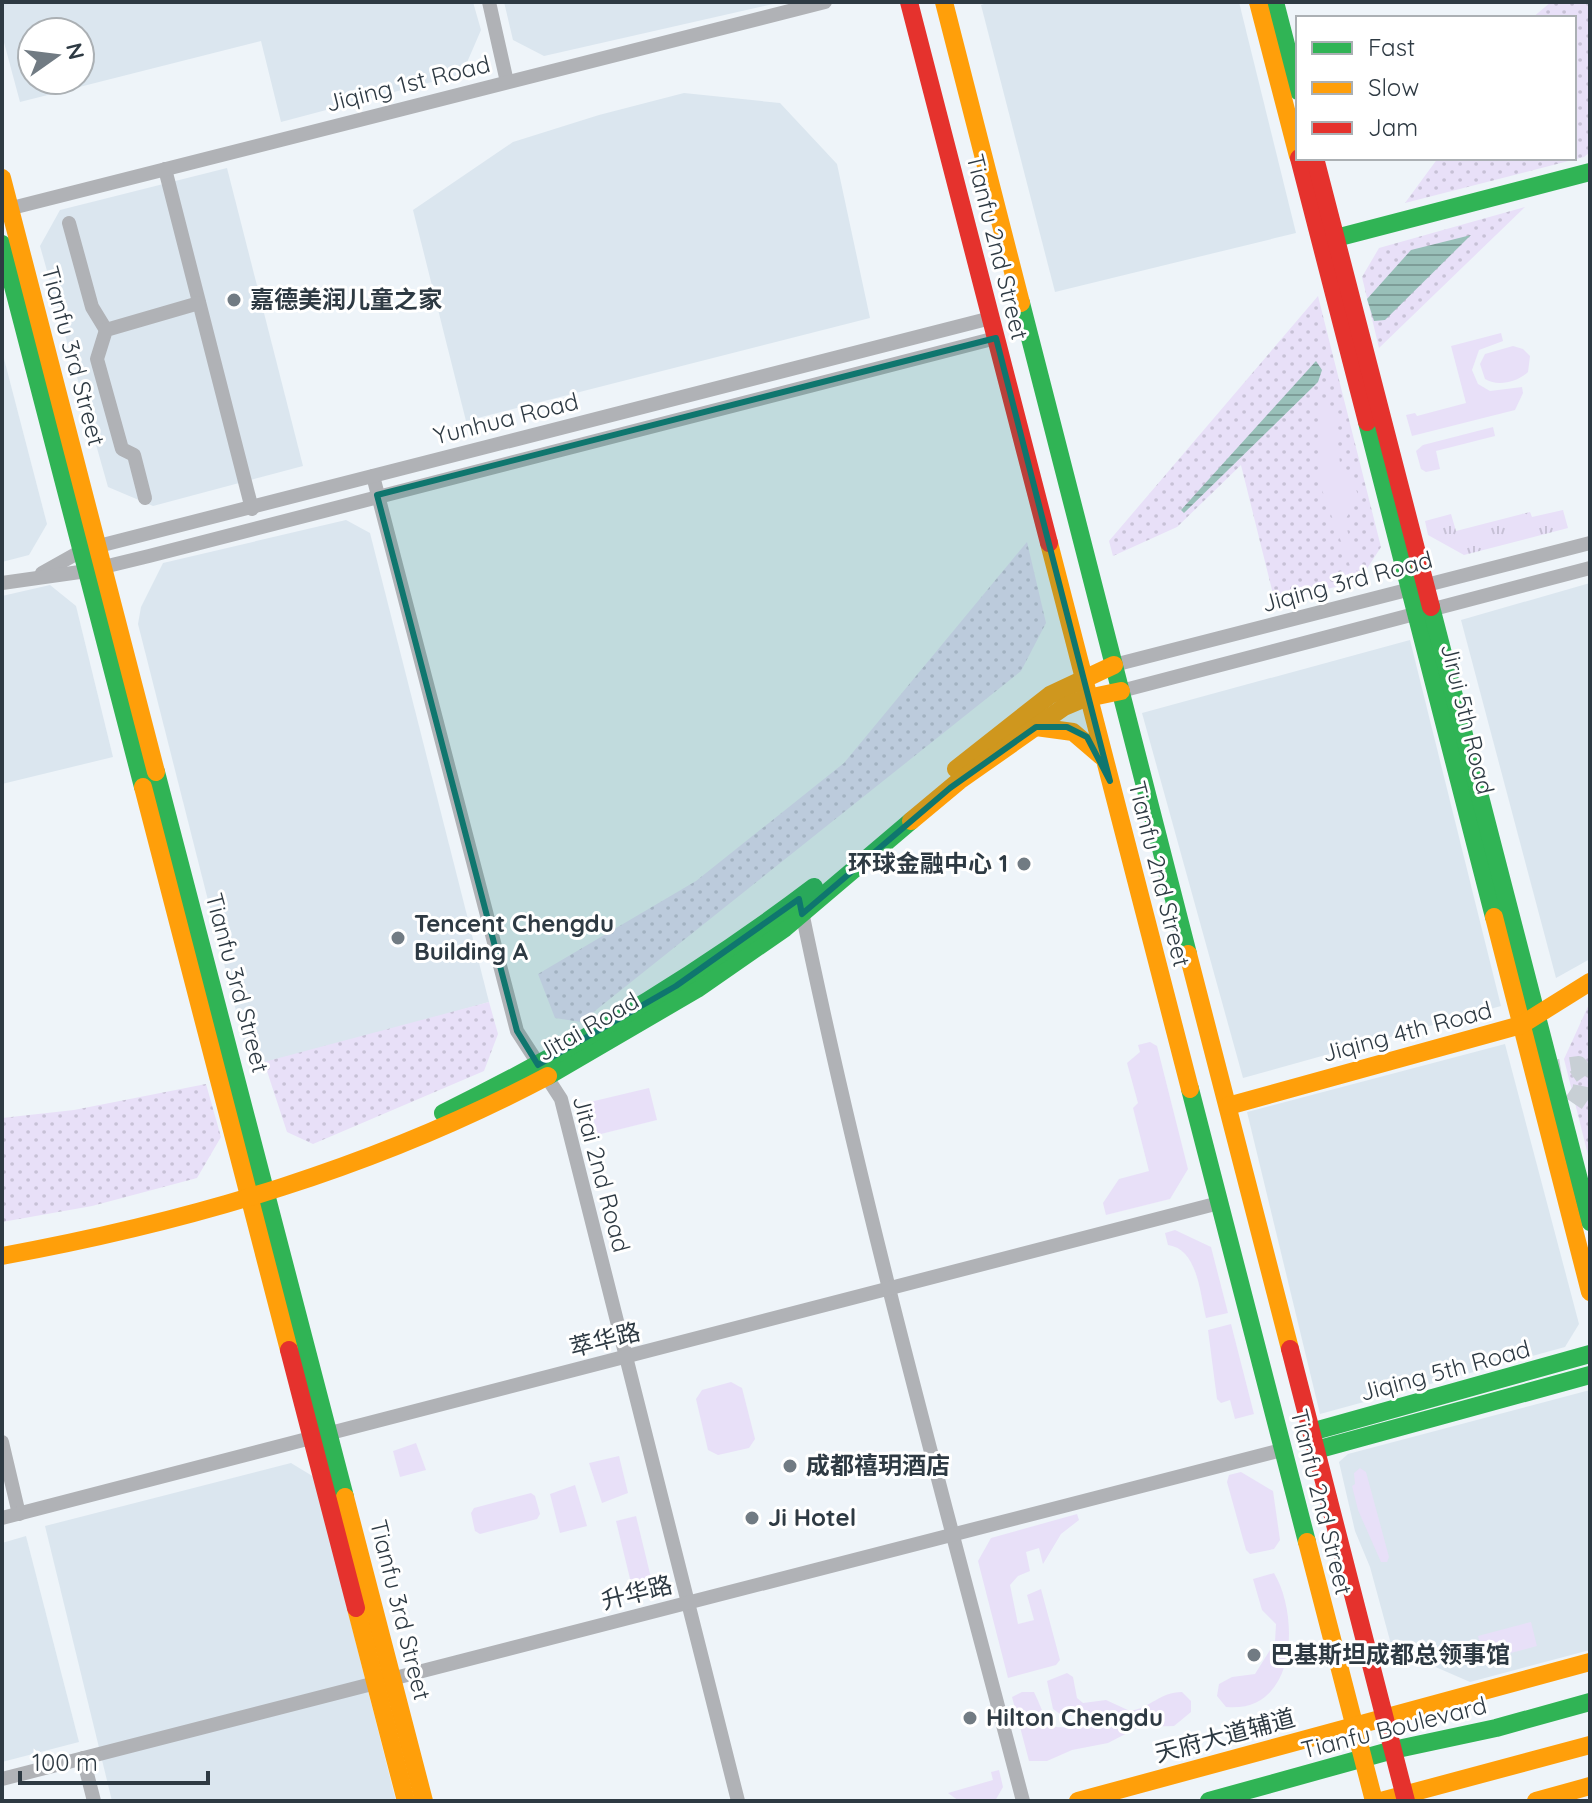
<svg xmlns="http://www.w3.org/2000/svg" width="1592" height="1803" font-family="Quicksand,'Noto Sans SC',sans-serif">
<defs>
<pattern id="grass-tufts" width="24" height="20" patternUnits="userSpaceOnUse" patternTransform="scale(2)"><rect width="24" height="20" fill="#e8e0f8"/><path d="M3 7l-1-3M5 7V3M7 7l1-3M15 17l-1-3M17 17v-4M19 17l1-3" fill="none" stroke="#c7c1d6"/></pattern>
<pattern id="park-dots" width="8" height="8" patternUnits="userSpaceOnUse" patternTransform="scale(2)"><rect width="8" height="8" fill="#e8e0f8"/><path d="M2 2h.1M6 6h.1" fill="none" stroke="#c7c1d6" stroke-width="1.8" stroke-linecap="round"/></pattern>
<pattern id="water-rules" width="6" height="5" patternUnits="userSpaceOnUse" patternTransform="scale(2)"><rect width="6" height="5" fill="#99c0b9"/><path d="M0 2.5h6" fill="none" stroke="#7d9d98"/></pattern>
</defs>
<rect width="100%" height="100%" fill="#eef4f9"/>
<g fill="#dbe6ef" fill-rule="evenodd">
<path d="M2,2H473L481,30L462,74L281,122L261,41L20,102L2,35ZM32,32H80V80H32Z"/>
<polygon points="504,2 782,2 544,56 513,40"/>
<polygon points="990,2 1239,2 1296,233 1055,292 981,5"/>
<polygon points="684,93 780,103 837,164 870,318 466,421 413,210 513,142 599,115"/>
<polygon points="227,168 303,466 153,506 108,487 40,246 60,210"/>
<polygon points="2,351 47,524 29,555 2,562"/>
<polygon points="346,520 370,533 489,1002 251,1070 138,624 141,607 163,563"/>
<polygon points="1590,583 1590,959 1556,978 1461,620"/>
<polygon points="50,585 76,606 113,757 2,784 2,596"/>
<polygon points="1410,640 1501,1006 1243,1078 1142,713"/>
<polygon points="1505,1044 1579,1324 1565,1347 1320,1414 1247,1112"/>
<polygon points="1590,1390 1590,1650 1470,1682 1392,1648 1370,1567 1355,1531 1339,1462 1348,1454"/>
<polygon points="291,1463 314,1477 396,1801 112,1801 45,1526"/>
<polygon points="26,1536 79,1742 2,1762 2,1543"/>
</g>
<polygon fill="url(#grass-tufts)" points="1563,510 1568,528 1464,555 1428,535 1425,521 1451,514 1456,531 1530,512 1532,517"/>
<g fill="url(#park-dots)">
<polygon points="1551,2 1590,2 1590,152 1584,157 1405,203 1438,158 1574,158 1574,18 1532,18"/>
<polygon points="1525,207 1379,348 1362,277 1379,248"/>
<polygon points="1318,296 1381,547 1359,581 1275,602 1241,465 1177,527 1113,556 1109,541"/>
<polygon points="1027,542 1046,623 1021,671 581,1022 555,1018 538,974 696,881 844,763"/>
<polygon points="489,1002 498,1034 484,1071 313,1144 287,1132 264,1062"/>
<polygon points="1590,1002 1590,1163 1564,1059"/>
<polygon points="206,1084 221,1137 197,1178 92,1206 2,1222 2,1118 74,1110"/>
</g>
<g fill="#e8e0f8">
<polygon points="1501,333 1503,341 1479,350 1472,370 1478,384 1490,391 1522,387 1523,393 1515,410 1412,436 1406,415 1415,413 1417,416 1466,403 1451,346"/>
<path d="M1513,346L1523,349L1530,356L1528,372C1517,382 1498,387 1485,379L1480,364L1485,354Z"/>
<polygon points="1334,407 1341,473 1353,482 1359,497 1345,520 1359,581 1356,582 1319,482 1322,410"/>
<polygon points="1493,427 1495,436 1436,451 1440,469 1426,472 1421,469 1416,451 1423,445"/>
<polygon points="1150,1042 1157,1046 1188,1169 1170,1199 1106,1215 1103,1203 1119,1179 1149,1171 1133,1108 1138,1103 1127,1063 1140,1052 1138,1045"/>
<polygon points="649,1088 657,1120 597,1135 590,1102"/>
<path d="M1175,1230L1211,1247L1228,1313L1206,1318C1200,1294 1198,1249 1168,1245L1165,1233Z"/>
<polygon points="1231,1324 1254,1414 1235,1419 1230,1400 1221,1403 1217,1399 1208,1330"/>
<polygon points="731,1382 742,1388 755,1439 749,1448 718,1455 708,1450 696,1399 702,1390"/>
<polygon points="416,1443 426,1470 400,1477 393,1451"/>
<polygon points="619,1456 628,1493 602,1503 589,1463"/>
<polygon points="1360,1468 1366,1472 1389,1557 1387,1562 1381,1562 1358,1510 1352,1486 1355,1484 1354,1473"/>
<polygon points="1241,1472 1273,1491 1280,1540 1274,1549 1250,1554 1246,1550 1227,1482 1229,1475"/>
<polygon points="575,1485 587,1526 560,1533 550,1494"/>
<polygon points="531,1493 535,1496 540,1514 537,1519 480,1534 475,1531 471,1513 474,1508"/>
<polygon points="1077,1514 1079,1520 1061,1534 1043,1564 1039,1548 1026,1552 1030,1571 1018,1576 1010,1585 1018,1624 1034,1620 1027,1595 1041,1589 1060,1660 1056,1665 1008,1678 978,1561 991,1538"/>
<polygon points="636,1516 652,1582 649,1587 633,1591 616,1521"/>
<path d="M1274,1573C1300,1616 1297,1714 1226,1707L1217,1696L1219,1684L1232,1677L1255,1674L1275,1642L1276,1624L1262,1610L1253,1579Z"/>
<polygon points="1531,1622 1537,1646 1484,1660 1478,1636"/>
<path d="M1067,1673L1073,1677L1077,1698L1083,1703L1106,1700L1130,1711C1150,1708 1160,1692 1182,1692L1191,1701V1712L1174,1726L1139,1727L1108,1743L1072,1750L1047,1761H1029L1012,1697L1022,1692H1034C1051,1728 1045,1734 1090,1721L1088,1711L1064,1717L1053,1709L1047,1681Z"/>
<polygon points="999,1770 1003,1787 995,1801 959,1801 948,1793 993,1780 991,1772"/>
</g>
<g fill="url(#water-rules)">
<polygon points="1471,235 1385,320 1374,321 1367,299 1411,250"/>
<polygon points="1316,361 1322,370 1318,382 1184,513 1181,510"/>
</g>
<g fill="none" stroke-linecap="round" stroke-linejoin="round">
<polyline stroke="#c8cfd5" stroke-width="20" stroke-dasharray="20 10" stroke-linecap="butt" points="1541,1072 1578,1066 1585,1076 1582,1091 1571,1107"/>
<g stroke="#b0b2b6" stroke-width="14">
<polyline points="489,2 507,82"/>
<polyline points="165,169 252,509"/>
<polyline points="4,210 825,2"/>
<polyline points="69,223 92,307 106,330"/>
<polyline points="373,476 517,1031 561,1099 738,1801"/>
<polyline points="145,498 134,455 122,449 97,359 106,330 199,303"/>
<polyline points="42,573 83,550 991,318"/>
<polyline points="2,583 87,571 149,556 996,338"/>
<polyline points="1114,665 1590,543"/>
<polyline points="1121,691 1590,568"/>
<path d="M801,907C863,1208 945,1504 1023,1801"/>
<polyline points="2,1442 19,1514"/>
<polyline points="2,1518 1219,1203"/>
<polyline points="83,1758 94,1801"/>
<polyline points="2,1779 1282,1450"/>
</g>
<g stroke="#30b455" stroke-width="18">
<polyline points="1275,2 1298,91"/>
<polyline points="1336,238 1590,172"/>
<polyline points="2,244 143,787"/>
<polyline points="1021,303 1188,954"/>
<polyline points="1367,422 1494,917"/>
<polyline points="1431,607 1590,1222"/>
<polyline points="156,772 345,1497"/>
<polyline points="548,1076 697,989 785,928 911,821"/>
<polyline points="1190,1089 1307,1542"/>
<path d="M443,1113C574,1049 698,975 814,887"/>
<polyline points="1311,1432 1590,1354"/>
<polyline points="1316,1450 1590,1375"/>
<polyline points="1209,1801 1393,1750 1496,1728 1590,1702"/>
</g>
<g stroke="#ff9f0a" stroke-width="18">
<polyline points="944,2 1021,303"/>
<polyline points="1258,2 1298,156"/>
<polyline points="2,178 156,772"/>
<polyline points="1049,543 1190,1089"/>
<polyline points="1036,727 1073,732 1101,756"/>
<polyline points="956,769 1050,695 1114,665"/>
<polyline points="143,787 289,1350"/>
<polyline points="911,821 959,781 1064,707 1083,699 1121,691"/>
<polyline points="1494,917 1590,1292"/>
<polyline points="1188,954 1290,1349"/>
<polyline points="1228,1106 1521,1025 1590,982"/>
<path d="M2,1256C193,1221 376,1167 548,1076"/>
<polyline points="345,1497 424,1801"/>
<polyline points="1307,1542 1374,1801"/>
<polyline points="356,1608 406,1801"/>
<polyline points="1078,1801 1590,1662"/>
<polyline points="1381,1801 1590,1745"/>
<polyline points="1536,1801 1590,1786"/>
</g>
<g stroke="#e5322d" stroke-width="18">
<polyline points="909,2 1049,543"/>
<polyline points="1299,158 1367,422"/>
<polyline points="1315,158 1431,607"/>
<polyline points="1290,1349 1406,1801"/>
<polyline points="289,1350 356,1608"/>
</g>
</g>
<path fill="#0f766e" fill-opacity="0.2" stroke="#0f766e" stroke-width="6" stroke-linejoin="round" d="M996,338L1110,781L1087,737L1067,727H1036L950,788L802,914L799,899L676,986L538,1065L517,1031L377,495Z"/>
<g fill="#717b83" stroke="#fff" stroke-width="3">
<circle cx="234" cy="300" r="8"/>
<circle cx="1024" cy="864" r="8"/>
<circle cx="398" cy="938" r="8"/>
<circle cx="790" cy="1466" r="8"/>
<circle cx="752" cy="1518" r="8"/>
<circle cx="1254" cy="1655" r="8"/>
<circle cx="970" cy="1718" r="8"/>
</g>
<g text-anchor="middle" stroke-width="6" stroke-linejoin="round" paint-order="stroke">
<g font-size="24" fill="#2e3a43" stroke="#fff">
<text transform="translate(408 84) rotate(-14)" y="8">Jiqing 1st Road</text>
<text transform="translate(997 247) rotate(76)" y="8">Tianfu 2nd Street</text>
<text transform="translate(73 356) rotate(75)" y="8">Tianfu 3rd Street</text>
<text transform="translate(506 419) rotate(-14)" y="8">Yunhua Road</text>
<text transform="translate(1347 582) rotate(-15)" y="8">Jiqing 3rd Road</text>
<text transform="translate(1467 719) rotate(76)" y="8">Jirui 5th Road</text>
<text transform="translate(1159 874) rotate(76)" y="8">Tianfu 2nd Street</text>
<text transform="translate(237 983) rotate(75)" y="8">Tianfu 3rd Street</text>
<text transform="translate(588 1027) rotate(-30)" y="8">Jitai Road</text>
<text transform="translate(1407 1032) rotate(-15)" y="8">Jiqing 4th Road</text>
<text transform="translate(601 1174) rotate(75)" y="8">Jitai 2nd Road</text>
<text transform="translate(605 1340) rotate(-14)" y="8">萃华路</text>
<text transform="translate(1445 1371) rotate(-15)" y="8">Jiqing 5th Road</text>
<text transform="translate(1321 1502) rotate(76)" y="8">Tianfu 2nd Street</text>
<text transform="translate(637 1593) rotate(-14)" y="8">升华路</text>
<text transform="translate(400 1610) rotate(76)" y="8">Tianfu 3rd Street</text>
<text transform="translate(1394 1728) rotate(-14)" y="8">Tianfu Boulevard</text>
<text transform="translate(1225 1736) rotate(-15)" y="8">天府大道辅道</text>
</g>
<g font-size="24" font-weight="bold" fill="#2e3a43" stroke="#fff" text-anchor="start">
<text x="250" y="308">嘉德美润儿童之家</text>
<text x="1008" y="872" text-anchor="end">环球金融中心 1</text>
<text x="414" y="932">Tencent Chengdu<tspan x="414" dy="28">Building A</tspan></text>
<text x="806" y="1474">成都禧玥酒店</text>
<text x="768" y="1526">Ji Hotel</text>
<text x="1270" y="1663">巴基斯坦成都总领事馆</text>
<text x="986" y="1726">Hilton Chengdu</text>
</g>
</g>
<rect width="1592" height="1803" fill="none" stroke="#2e3a43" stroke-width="8"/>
<rect x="1296" y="16" width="280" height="144" fill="#ffffff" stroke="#abb0b4" stroke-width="2"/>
<rect x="1312" y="42" width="40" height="12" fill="#30b455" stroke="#abb0b4" stroke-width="2"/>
<text x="1368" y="56" font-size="24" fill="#2e3a43">Fast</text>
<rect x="1312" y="82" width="40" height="12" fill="#ff9f0a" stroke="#abb0b4" stroke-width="2"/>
<text x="1368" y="96" font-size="24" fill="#2e3a43">Slow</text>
<rect x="1312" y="122" width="40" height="12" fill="#e5322d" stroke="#abb0b4" stroke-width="2"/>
<text x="1368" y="136" font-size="24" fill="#2e3a43">Jam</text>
<g transform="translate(56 56) rotate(76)"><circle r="38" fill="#ffffff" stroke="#abb0b4" stroke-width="2"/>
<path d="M0-6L14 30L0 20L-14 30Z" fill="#717b83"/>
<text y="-12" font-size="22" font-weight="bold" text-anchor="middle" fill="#2e3a43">N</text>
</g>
<path d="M20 1771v12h188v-12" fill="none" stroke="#2e3a43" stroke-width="4"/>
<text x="32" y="1771" font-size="24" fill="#2e3a43" stroke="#ffffff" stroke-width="6" paint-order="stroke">100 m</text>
</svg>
